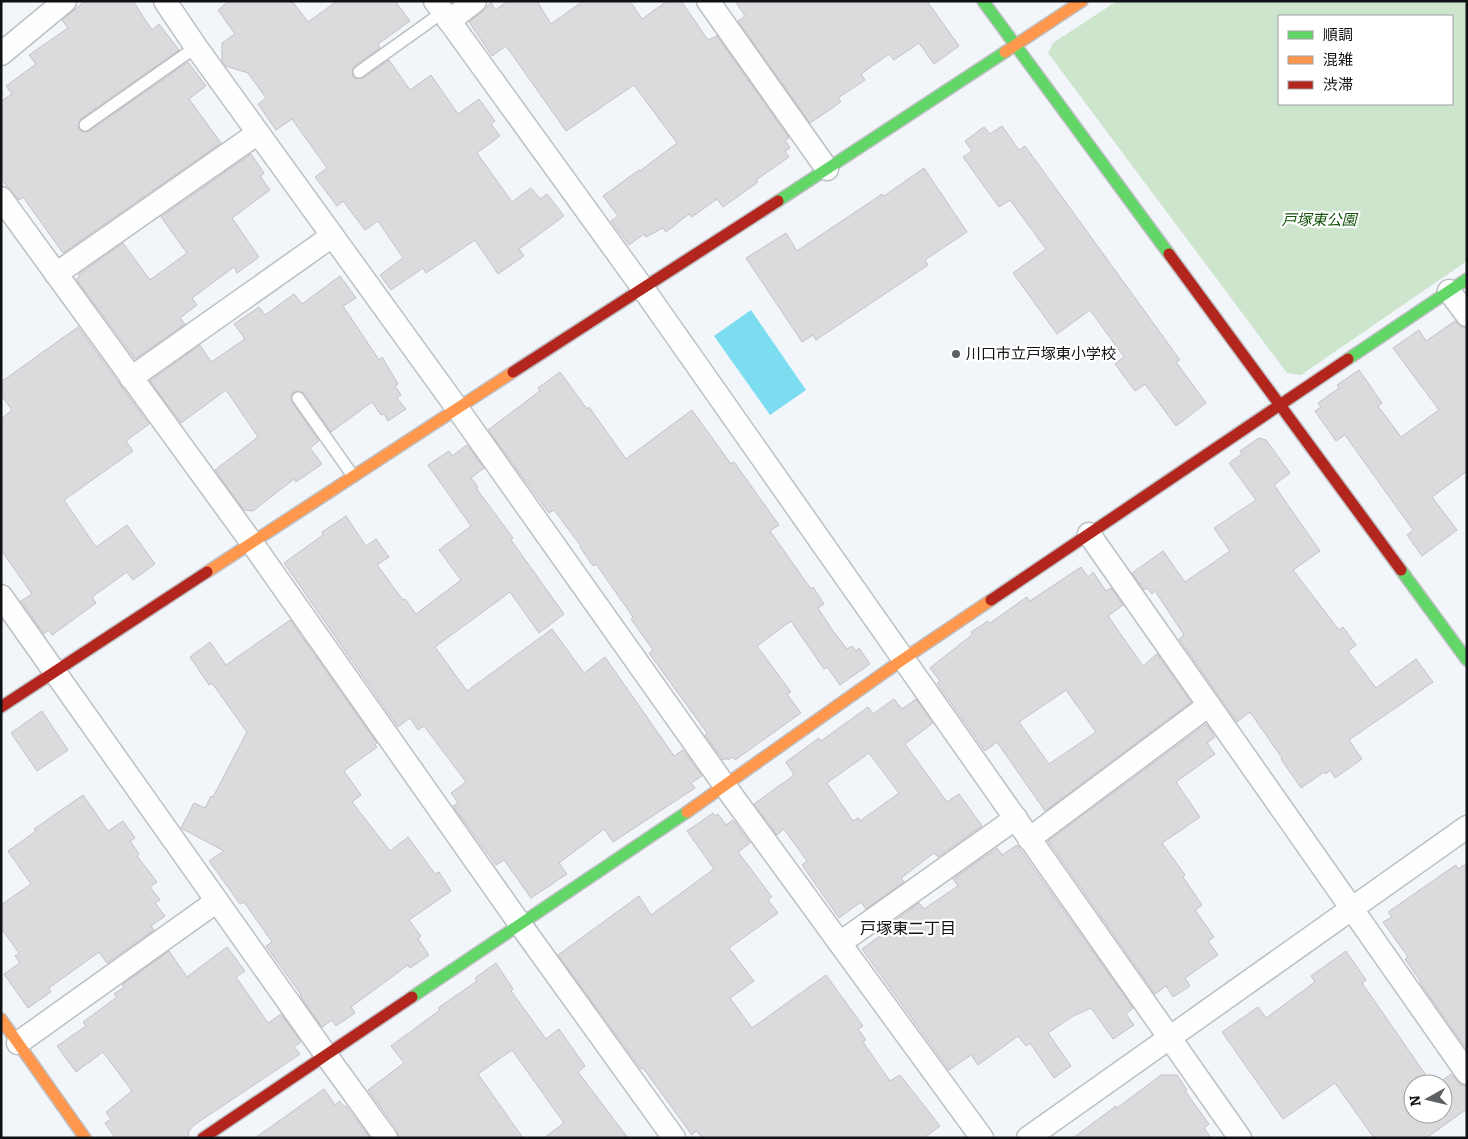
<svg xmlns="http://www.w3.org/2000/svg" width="1468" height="1139" font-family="Bitter,'Noto Sans JP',serif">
<rect width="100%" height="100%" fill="#f2f5fa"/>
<path fill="#cde4cd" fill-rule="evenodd" d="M1117,1H1466L1467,261L1301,375L1287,373L1048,53L1053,43ZM1279,16H1452V104H1279Z"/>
<polygon fill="#7cddf1" points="751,310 806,390 770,415 714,336"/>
<g fill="#dbdbdd" stroke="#c3c2c5" fill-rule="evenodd">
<polygon points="85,1 133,1 152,30 159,24 179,50 81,119 78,125 79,130 85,132 89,131 188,62 206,86 189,99 221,143 63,253 23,197 19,200 1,179 1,101 12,94 6,86 36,64 29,55 68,28 62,20"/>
<polygon points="229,1 292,1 308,22 337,1 395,1 410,21 378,44 380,48 354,66 352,72 353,77 356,79 363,78 389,60 410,90 431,75 458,114 479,99 495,121 491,124 500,136 477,153 512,202 531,188 540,199 547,194 564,216 519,249 524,256 498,274 475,240 426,273 423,268 391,290 380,275 403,258 378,221 365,230 343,201 337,206 315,177 327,168 292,119 276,130 258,104 266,98 248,73 226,66 222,61 222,43 235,34 218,10"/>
<polygon points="508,1 537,1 551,24 583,1 630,1 642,19 667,1 681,1 708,40 717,36 789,138 785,140 790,148 785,151 789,157 756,180 758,182 723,207 717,199 692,217 689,214 666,232 663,228 646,237 644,234 629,245 611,221 618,216 603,196 639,170 640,171 677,143 634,85 566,131 506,46 492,56 469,22 483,11 491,2 495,10"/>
<polygon points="735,1 927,1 959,46 934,64 919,43 894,60 889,54 861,74 865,80 838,98 841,102 810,123 738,21 745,16"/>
<polygon points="1002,126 1019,150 1025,146 1180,360 1176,362 1206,403 1176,426 1145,384 1135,391 1115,364 1124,357 1090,310 1057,334 1013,273 1046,249 1010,200 999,207 963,157 972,151 965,141 984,127 990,134"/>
<polygon points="251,154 264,173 260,176 270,190 232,218 259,257 237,273 234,267 192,298 197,305 180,318 185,324 135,359 76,279 80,277 78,275 123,243 150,280 187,253 161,217"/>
<polygon points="924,168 967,232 925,260 928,265 816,340 813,335 802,342 746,258 786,233 797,251 882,194 884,196"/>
<polygon points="340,276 356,298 343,306 379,360 382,357 398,384 395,386 401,395 397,398 406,409 388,421 384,414 381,415 372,402 331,432 304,393 298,391 294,392 291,395 292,402 319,441 310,448 322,464 296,482 294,479 253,511 244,510 215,470 258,437 226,390 181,423 150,381 200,345 211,362 245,339 234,324 259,307 265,315 294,294 302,304"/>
<polygon points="1455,321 1461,327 1467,328 1467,471 1432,497 1457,530 1422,556 1407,535 1413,530 1345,435 1336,441 1315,411 1321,407 1318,403 1339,388 1337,385 1359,370 1382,403 1378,406 1401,437 1439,410 1393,348 1419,330 1426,341"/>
<polygon points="78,327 149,424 126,441 133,451 64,500 96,547 127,525 155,564 133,580 127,572 92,597 96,603 52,635 49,630 44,634 21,601 32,594 1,550 1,419 12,410 1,395 1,382"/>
<polygon points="560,372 587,409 589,407 626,459 692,410 731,464 734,462 779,525 770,531 811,589 813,587 824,604 818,608 833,631 847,649 852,646 856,651 859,648 870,664 840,685 827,667 824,669 791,621 757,646 791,692 787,694 801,713 735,760 733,757 728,760 727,758 723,760 705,735 707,733 649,653 653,650 631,619 633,617 596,564 593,566 580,547 581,546 554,510 549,513 488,430 540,391 538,388"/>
<polygon points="1259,438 1266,440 1290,473 1274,485 1320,551 1293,570 1339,630 1343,627 1356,645 1348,651 1376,688 1416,659 1433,682 1349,740 1362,759 1335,778 1330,770 1326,774 1324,772 1301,788 1281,759 1282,758 1250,712 1237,722 1179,639 1184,635 1155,591 1152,594 1147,588 1144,590 1132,573 1163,551 1185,582 1230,551 1214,528 1256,500 1229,463 1242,454 1240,451"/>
<polygon points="467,445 484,468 471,478 478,487 476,488 513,538 511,540 564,614 539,633 510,592 435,647 467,691 552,629 584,673 605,657 674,756 683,750 702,776 691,783 695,788 613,842 604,829 559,863 567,874 531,898 504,860 496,865 453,806 458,803 451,793 466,782 424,726 418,730 410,718 398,727 284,563 323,535 322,532 346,516 366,546 376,539 389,557 377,565 403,600 405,599 416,614 461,580 439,550 471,526 428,465 449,451 452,456"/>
<path d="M1081,567L1088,577L1093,572L1106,591L1111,588L1123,605L1108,616L1143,666L1157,654L1191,702L1045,811L997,742L985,751L937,683L940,681L930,668L973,634L971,632L988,621L990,623L1027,597L1030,601ZM1066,690L1096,732L1049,764L1019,722Z"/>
<polygon points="290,620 377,743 375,745 377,747 344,771 361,795 352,802 390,851 408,837 435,874 439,872 451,891 409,920 421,936 418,939 429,955 410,968 408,965 351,1007 355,1013 336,1026 332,1020 322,1027 302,999 300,993 266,946 272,942 244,902 240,904 209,861 224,851 181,828 194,803 205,808 211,796 213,797 247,732 212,683 209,685 190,657 210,642 226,665"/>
<path d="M894,699L902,709L916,699L933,723L905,744L947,802L959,794L982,826L938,857L934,853L901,878L904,882L866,909L861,902L839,918L802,865L807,861L784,829L777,835L754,804L794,775L786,762L819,738L821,741L868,707L873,714ZM869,753L899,793L860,821L858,818L853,821L827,783Z"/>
<polygon points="42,711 68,750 37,771 11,733"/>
<polygon points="1206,724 1215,737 1207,743 1215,754 1176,782 1200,817 1162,843 1185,875 1183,877 1202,905 1195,910 1214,937 1208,941 1218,955 1185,978 1190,986 1173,997 1166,986 1155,994 1048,841"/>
<polygon points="83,795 108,831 123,821 135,838 130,841 139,854 137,856 157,882 150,887 160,900 155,903 165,916 151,926 154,930 107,963 99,952 49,988 51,992 28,1008 4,974 20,963 15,956 19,953 1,928 1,905 31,884 8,851 36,831 34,829"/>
<polygon points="713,813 715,816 718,814 726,825 733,820 750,843 738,852 772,897 768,900 778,913 729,948 754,981 730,998 752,1028 826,975 863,1026 858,1029 866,1040 863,1042 890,1081 900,1075 940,1126 924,1138 703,1138 696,1131 692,1135 643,1068 641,1069 558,955 639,896 651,915 714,869 687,831"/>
<polygon points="1017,845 1133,1008 1126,1014 1134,1025 1113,1039 1091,1008 1073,1016 1048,1033 1071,1066 1054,1078 1030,1043 1026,1046 1018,1036 978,1065 971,1055 949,1070 862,949 884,933 882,930 919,903 924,909 958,886 953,879 997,848 1002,855"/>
<polygon points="1467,863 1467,1050 1420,983 1421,982 1405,959 1408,957 1383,922 1392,917 1388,912 1456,865 1458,869"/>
<polygon points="227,947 245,971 236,977 268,1023 281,1014 301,1042 294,1047 300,1054 194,1125 189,1131 188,1138 115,1138 105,1123 111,1119 106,1112 132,1091 103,1052 76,1072 57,1046 86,1026 83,1022 117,997 114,994 124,987 122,985 169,951 187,977"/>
<polygon points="1346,951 1366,980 1362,983 1432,1084 1413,1084 1413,1114 1443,1114 1443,1084 1437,1084 1451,1074 1461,1085 1467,1086 1467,1109 1426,1138 1374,1138 1335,1083 1283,1119 1222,1032 1258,1007 1266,1018 1315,982 1311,976"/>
<polygon points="496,963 513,989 511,991 546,1039 559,1029 585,1066 578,1072 628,1138 544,1138 564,1123 512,1050 478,1074 523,1138 399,1138 397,1130 368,1090 404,1063 391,1046 440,1010 438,1008 477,981 475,978"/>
<polygon points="1161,1075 1177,1075 1187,1090 1185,1091 1209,1124 1204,1128 1211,1138 1073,1138 1116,1106 1117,1108"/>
<polygon points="324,1089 335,1105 340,1101 344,1107 346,1106 370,1138 255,1138"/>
</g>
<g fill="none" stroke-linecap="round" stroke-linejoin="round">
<defs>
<g id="lane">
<polyline points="359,72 443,12"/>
<polyline points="85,125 196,47"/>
<polyline points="298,398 353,476"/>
</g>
<g id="street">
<polyline points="165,1 196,47 457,408 725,786 982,1138"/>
<polyline points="435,1 642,287 1240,1138"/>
<polyline points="708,1 827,169"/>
<polyline points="449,21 475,1"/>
<polyline points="1,54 65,1"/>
<polyline points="1,198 252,543 520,924 674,1138"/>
<polyline points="56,274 258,133"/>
<polyline points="1449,291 1467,315"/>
<polyline points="131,378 332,236"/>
<polyline points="1089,534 1467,1073"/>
<polyline points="1,596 326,1055 386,1138"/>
<polyline points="1029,839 1209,705"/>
<polyline points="840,943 1016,818"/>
<polyline points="18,1043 217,901"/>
<polyline points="1028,1138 1467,827"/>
</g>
<g id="fast">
<polyline points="983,1 1169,254"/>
<polyline points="778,201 1005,52"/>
<polyline points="1348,359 1467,279"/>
<polyline points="1401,570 1467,660"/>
<polyline points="412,997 687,812"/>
</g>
<g id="slow">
<polyline points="1005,52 1082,1"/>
<polyline points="207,572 513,372"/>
<polyline points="687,812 902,660 991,600"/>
<polyline points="1,1019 85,1138"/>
</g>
<g id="jam">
<polyline points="1169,254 1401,570"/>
<polyline points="513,372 778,201"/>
<polyline points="991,600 1348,359"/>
<polyline points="1,707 207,572"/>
<polyline points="203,1138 412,997"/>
</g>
</defs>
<use href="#lane" stroke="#bdbfc3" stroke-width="14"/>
<use href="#street" stroke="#bdbfc3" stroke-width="25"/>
<use href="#fast" stroke="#bdbfc3" stroke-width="14"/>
<use href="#slow" stroke="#bdbfc3" stroke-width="14"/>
<use href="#jam" stroke="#bdbfc3" stroke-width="14"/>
<use href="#lane" stroke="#fdfefe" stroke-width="11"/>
<use href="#street" stroke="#fdfefe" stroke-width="22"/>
<use href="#fast" stroke="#63d668" stroke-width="11"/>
<use href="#slow" stroke="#ff974d" stroke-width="11"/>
<use href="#jam" stroke="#b3261e" stroke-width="11"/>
</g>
<circle fill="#5e6164" stroke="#fff" stroke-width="2" cx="956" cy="354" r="5"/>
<g text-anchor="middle" stroke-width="4.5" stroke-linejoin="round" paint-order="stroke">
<g font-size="15" font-style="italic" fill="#135309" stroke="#fff">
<text x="1319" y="225">戸塚東公園</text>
</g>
<g font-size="15" fill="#0f1114" stroke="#fff" text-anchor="start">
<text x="966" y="359">川口市立戸塚東小学校</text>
</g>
<g font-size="16" fill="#0f1114" stroke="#fff">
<text x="908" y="934">戸塚東二丁目</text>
</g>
</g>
<rect width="1468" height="1139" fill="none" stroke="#0f1114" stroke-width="5"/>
<rect x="1278" y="15" width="175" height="90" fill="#ffffff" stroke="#9fa0a1"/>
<rect x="1288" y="31" width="25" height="8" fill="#63d668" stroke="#9fa0a1"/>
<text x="1323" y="40" font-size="15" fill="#0f1114">順調</text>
<rect x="1288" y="56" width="25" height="8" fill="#ff974d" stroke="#9fa0a1"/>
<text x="1323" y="65" font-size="15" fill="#0f1114">混雑</text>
<rect x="1288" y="81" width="25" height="8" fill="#b3261e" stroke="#9fa0a1"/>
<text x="1323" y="90" font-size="15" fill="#0f1114">渋滞</text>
<g transform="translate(1428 1099) rotate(262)"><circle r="24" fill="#ffffff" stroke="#9fa0a1"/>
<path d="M0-4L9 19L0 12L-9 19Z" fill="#5e6164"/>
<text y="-8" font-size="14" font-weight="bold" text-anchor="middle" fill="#0f1114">N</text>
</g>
</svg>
